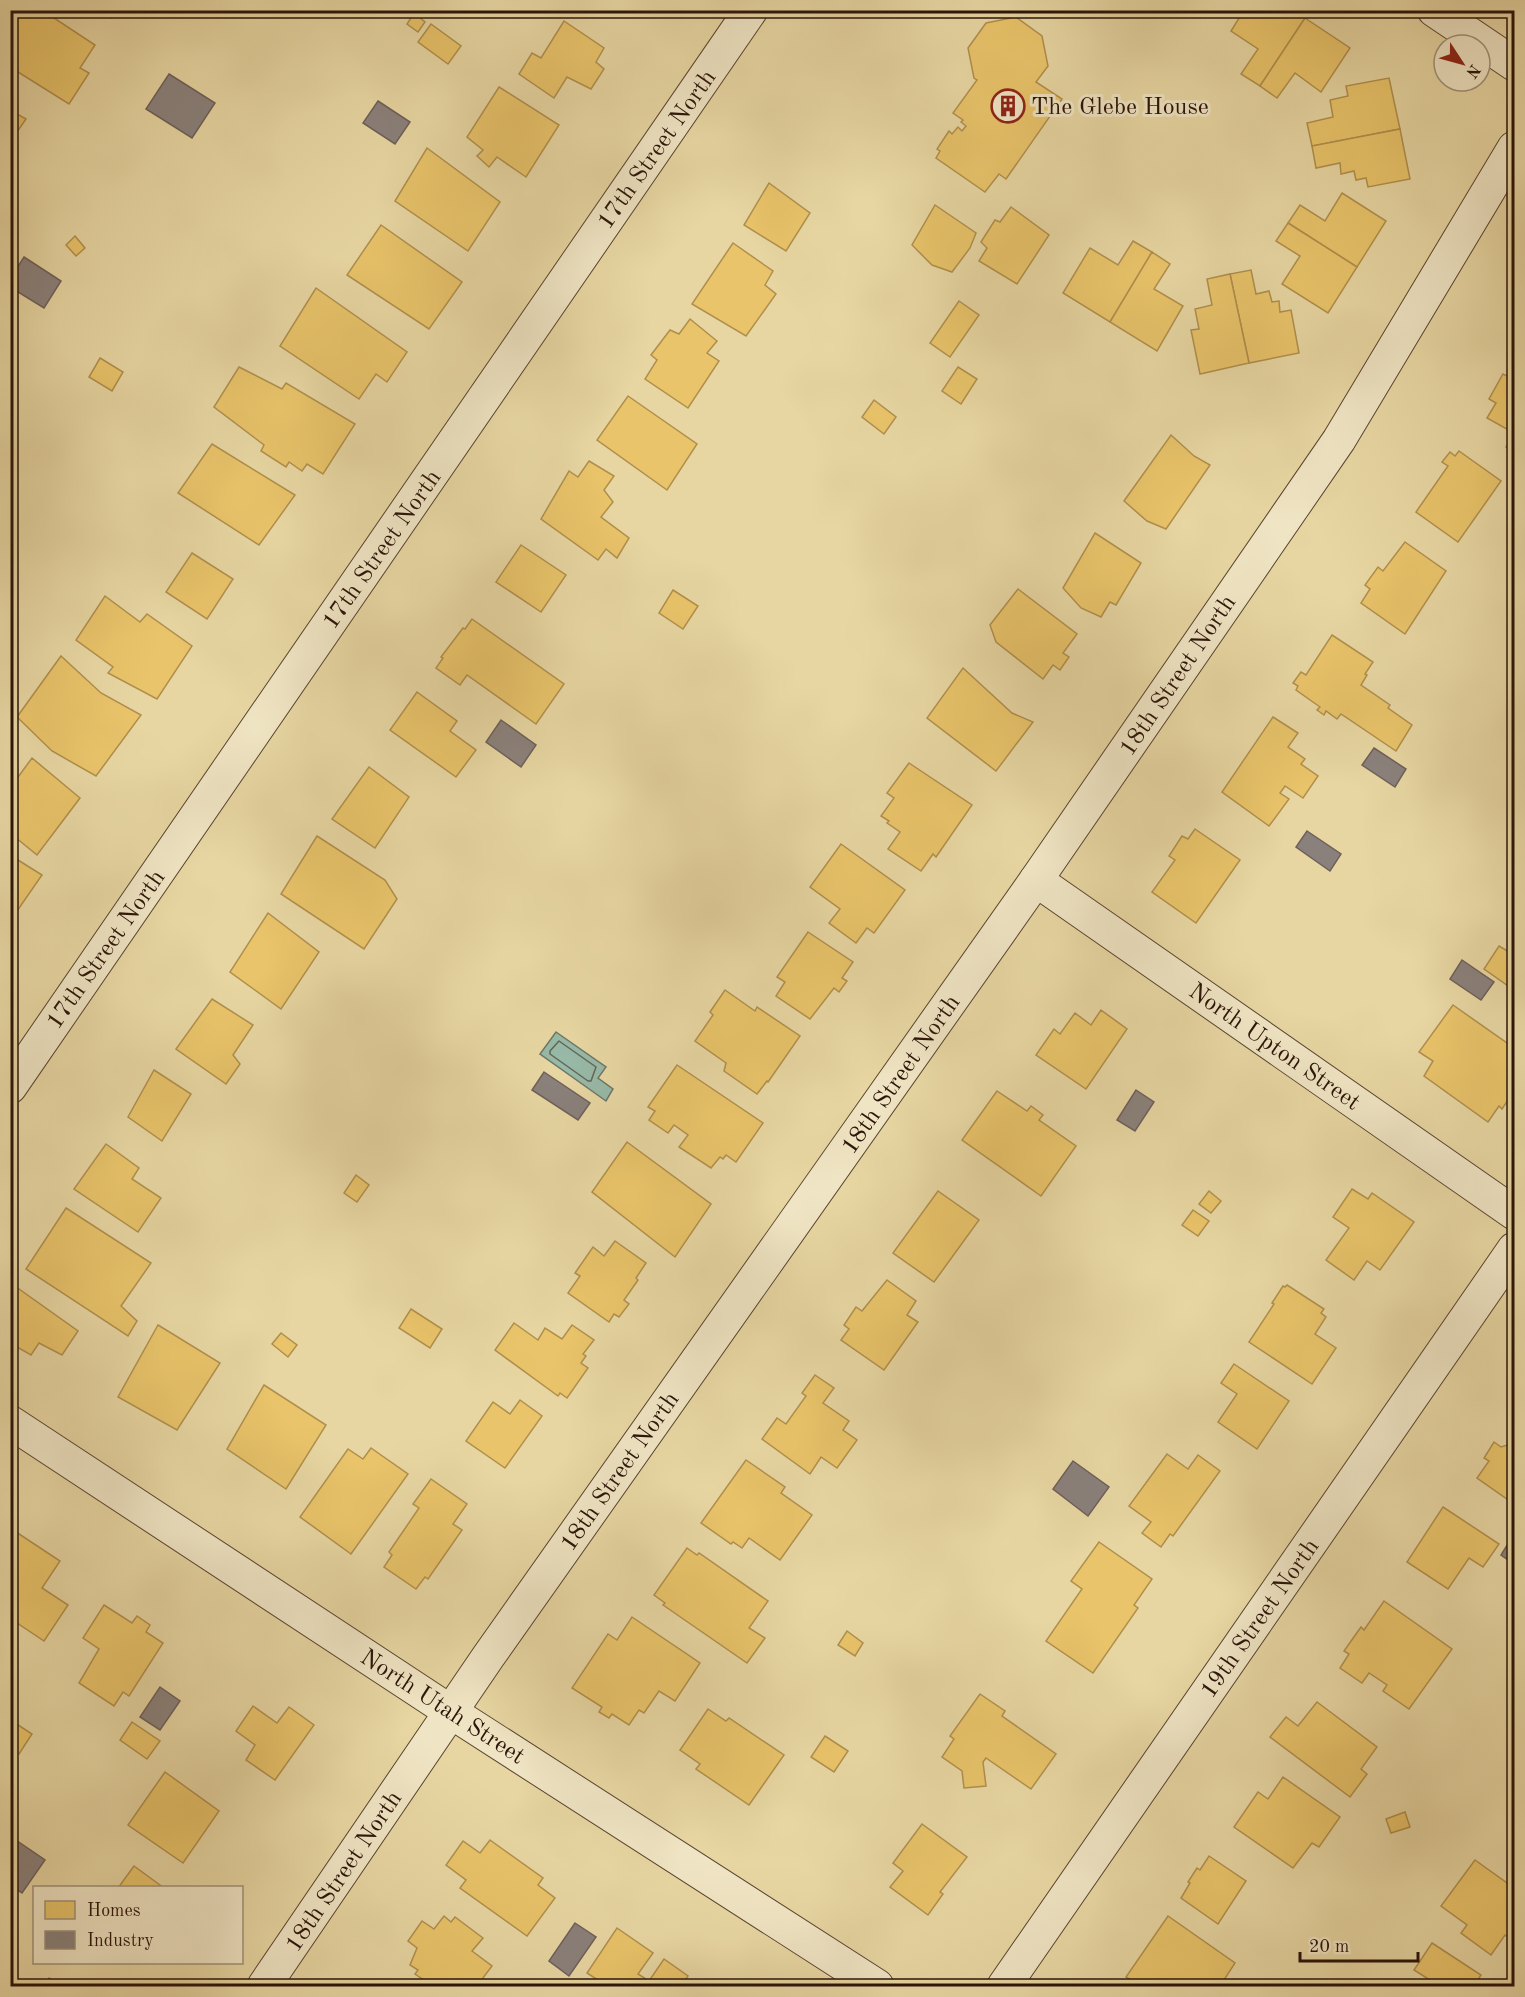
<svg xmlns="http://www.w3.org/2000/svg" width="1525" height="1997" font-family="'Old Standard TT',serif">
<rect width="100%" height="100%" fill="#e7d6a2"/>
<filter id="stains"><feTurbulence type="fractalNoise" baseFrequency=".00333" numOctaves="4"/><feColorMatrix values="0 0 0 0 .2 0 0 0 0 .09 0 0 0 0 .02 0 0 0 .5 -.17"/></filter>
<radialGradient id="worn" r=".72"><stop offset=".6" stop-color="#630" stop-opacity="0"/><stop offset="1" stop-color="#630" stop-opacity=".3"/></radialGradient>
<polygon fill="#97b9a7" stroke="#6c7768" stroke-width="1.5" points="556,1032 606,1067 598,1078 613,1089 606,1101 540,1054"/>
<g fill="#e9c46a" stroke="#b08f4d" stroke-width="1.5">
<polygon points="10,10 42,10 95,45 80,68 89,73 69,104 10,67"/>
<polygon points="93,10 116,10 111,18 104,13 102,16"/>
<polygon points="1244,10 1294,10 1305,18 1260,86 1241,74 1258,49 1231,31"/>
<polygon points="414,13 425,22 418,32 407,24"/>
<polygon points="1016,17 1042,36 1048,66 1036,82 1062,99 1006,179 999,174 985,192 936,158 940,151 937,149 949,131 952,134 958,127 962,131 966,126 961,122 963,120 953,113 977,80 974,78 968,48 986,23"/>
<polygon points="1305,18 1350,48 1321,92 1295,73 1277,98 1260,86"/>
<polygon points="564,21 604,48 596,62 604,69 591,89 567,77 554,98 519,74 532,53 541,58"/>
<polygon points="431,24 461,46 448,64 418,42"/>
<polygon points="1389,78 1400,129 1312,146 1307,123 1333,117 1330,100 1348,96 1346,86"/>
<polygon points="499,87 559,125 526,177 497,157 489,167 477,156 483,150 467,137"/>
<polygon points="10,110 26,119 10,142"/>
<polygon points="1400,129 1410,179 1368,187 1366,178 1356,180 1354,171 1341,174 1340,163 1316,168 1312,146"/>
<polygon points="427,148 500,202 468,251 395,201"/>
<polygon points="769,183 810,213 786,251 744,225"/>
<polygon points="1342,193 1386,221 1357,267 1288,223 1300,205 1325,221"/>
<polygon points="935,205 976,233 970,248 952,272 932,265 912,245"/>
<polygon points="1011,207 1049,235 1017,284 979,261 987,248 981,242 995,220 1000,222"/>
<polygon points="1288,223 1357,267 1328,313 1282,284 1300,256 1276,241"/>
<polygon points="381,225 462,282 429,329 347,275"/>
<polygon points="75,236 85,248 76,256 66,245"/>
<polygon points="1133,241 1152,252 1110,322 1063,293 1090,248 1118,265"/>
<polygon points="733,243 773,271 765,285 776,294 746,336 692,304"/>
<polygon points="1152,252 1170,264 1154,289 1183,306 1157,351 1110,322"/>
<polygon points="1251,270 1256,294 1269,291 1272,302 1279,301 1280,312 1291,310 1299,353 1249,363 1230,274"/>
<polygon points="1230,274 1249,363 1200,374 1191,330 1199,329 1195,309 1212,305 1207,279"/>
<polygon points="316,288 407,352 387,382 376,374 359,399 280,346"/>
<polygon points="959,301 979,315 950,357 930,343"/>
<polygon points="690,319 717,341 707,353 719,361 688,408 645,379 657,360 651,355 670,330 679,334"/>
<polygon points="100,358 123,372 112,391 89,377"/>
<polygon points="239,367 282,389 286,383 355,424 323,474 307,464 302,471 289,462 286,467 261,451 264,445 214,407"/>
<polygon points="958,367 977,379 961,404 942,391"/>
<polygon points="1514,367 1514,452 1506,447 1514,433 1487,418 1496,403 1489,399 1503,374 1509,377"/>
<polygon points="628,396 697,444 667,490 597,440"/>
<polygon points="874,400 896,417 884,434 862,417"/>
<polygon points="1171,435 1194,456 1210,465 1166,529 1147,521 1124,501"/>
<polygon points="212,444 295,495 259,545 178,493"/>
<polygon points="1459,451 1501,481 1458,542 1416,512 1448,466 1442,462 1450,452 1455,456"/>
<polygon points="589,461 614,476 604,490 613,502 601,517 629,538 617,558 606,549 598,560 541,519 569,471 578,477"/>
<polygon points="1095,533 1141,563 1116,605 1110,602 1101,617 1081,608 1063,588"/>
<polygon points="1405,542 1446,571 1405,634 1361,603 1370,589 1365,585 1378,567 1383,571"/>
<polygon points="521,545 566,575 541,612 496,582"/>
<polygon points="192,553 233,579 207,619 166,592"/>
<polygon points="1018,589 1077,634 1063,653 1069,657 1060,670 1053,665 1043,679 996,642 990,625"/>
<polygon points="673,590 698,606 683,629 659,613"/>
<polygon points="105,596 140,622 147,614 192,646 157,699 108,673 113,667 76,640"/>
<polygon points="472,619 564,684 536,724 467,675 460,685 436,668 443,658 441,657 463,628 465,629"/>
<polygon points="1332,635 1373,662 1365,674 1367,675 1361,685 1390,705 1388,708 1412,725 1396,751 1341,714 1337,719 1326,711 1324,715 1317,710 1320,707 1296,690 1298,686 1293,683 1301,672 1306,675"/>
<polygon points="61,656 101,693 141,715 96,776 52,751 17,717"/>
<polygon points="963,668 1012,713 1033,722 996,771 927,718"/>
<polygon points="417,692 457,721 450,731 476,750 456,777 390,730"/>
<polygon points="1273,717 1298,733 1288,747 1305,759 1301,764 1318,776 1303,798 1285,786 1280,793 1289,799 1269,826 1222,792"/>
<polygon points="32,758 80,798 37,855 10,833 10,788"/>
<polygon points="909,763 972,805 936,857 933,854 921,871 888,849 900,832 887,823 889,821 881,816 894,798 887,793"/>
<polygon points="369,767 409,797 375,848 332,819"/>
<polygon points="1195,829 1240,860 1196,923 1152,892 1175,860 1169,856 1182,836 1188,839"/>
<polygon points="317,836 385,880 397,899 364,949 281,894"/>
<polygon points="841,844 905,890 874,933 867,928 856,943 829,923 840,909 810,887"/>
<polygon points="10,855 42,875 15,914 10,911"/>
<polygon points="268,913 319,952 281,1009 230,972"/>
<polygon points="808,932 853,962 842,978 847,981 839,992 834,988 810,1019 776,996 785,982 777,977"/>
<polygon points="1499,946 1514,955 1514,990 1484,969"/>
<polygon points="725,990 755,1011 757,1007 800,1036 768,1082 767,1081 757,1094 724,1071 726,1063 695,1041 713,1015 710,1012"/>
<polygon points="212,999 253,1025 233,1055 240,1064 226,1084 176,1049"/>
<polygon points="1453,1005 1514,1048 1514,1091 1502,1109 1499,1106 1488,1122 1424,1076 1433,1061 1419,1052"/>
<polygon points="1101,1010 1127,1029 1086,1089 1036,1055 1054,1029 1060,1034 1075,1013 1091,1025"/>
<polygon points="677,1065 763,1123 736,1162 726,1155 723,1159 720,1157 711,1168 679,1147 688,1135 674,1125 668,1133 649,1120 655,1111 648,1107"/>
<polygon points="154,1070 191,1094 162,1141 128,1117"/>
<polygon points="997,1091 1027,1111 1031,1106 1043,1115 1039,1120 1076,1146 1041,1196 962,1140"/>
<polygon points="627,1142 711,1204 675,1257 592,1192"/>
<polygon points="106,1144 139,1168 132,1179 161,1198 138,1232 74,1189"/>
<polygon points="356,1175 369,1185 357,1202 344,1193"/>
<polygon points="1352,1189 1368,1199 1372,1193 1414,1222 1380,1270 1367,1261 1354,1280 1326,1260 1349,1228 1333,1217"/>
<polygon points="938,1191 979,1220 934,1282 893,1253"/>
<polygon points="1209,1191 1221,1201 1211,1213 1199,1204"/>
<polygon points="66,1208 151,1263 121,1306 137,1321 128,1336 26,1269"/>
<polygon points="1193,1210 1209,1221 1198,1236 1182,1225"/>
<polygon points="615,1241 646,1263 636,1278 638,1280 624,1300 629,1304 619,1317 614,1314 609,1322 568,1293 580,1276 575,1273 593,1247 604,1256"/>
<polygon points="887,1280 916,1301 907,1315 918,1322 884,1370 841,1340 849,1329 844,1325 856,1307 862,1311"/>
<polygon points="12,1284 78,1331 62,1355 39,1343 31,1355 10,1343"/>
<polygon points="1287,1285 1324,1309 1321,1313 1326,1317 1315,1334 1336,1348 1312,1384 1249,1342 1274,1304 1272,1303 1283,1286 1285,1287"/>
<polygon points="411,1309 442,1329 430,1348 399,1328"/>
<polygon points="514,1323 538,1340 545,1328 562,1339 572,1325 594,1340 583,1354 586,1356 581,1363 588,1368 567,1398 560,1393 558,1396 495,1350"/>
<polygon points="158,1325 220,1363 177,1430 118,1397"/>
<polygon points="281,1333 297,1345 288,1357 272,1344"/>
<polygon points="1234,1364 1289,1401 1257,1449 1218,1422 1237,1394 1221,1383"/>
<polygon points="815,1375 834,1388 823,1403 849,1421 843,1430 857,1440 837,1468 821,1457 810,1474 762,1439 777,1418 786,1424 806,1396 802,1393"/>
<polygon points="264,1385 326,1425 286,1489 227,1449"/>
<polygon points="520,1400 542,1416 505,1468 466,1441 493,1402 510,1414"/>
<polygon points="1494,1442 1501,1447 1514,1443 1514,1504 1477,1478 1489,1461 1484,1458"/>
<polygon points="371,1448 408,1474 351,1554 300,1517 348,1449 363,1459"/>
<polygon points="1167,1454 1188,1469 1198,1455 1220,1471 1173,1536 1170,1534 1161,1547 1142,1533 1151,1522 1129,1506"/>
<polygon points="746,1460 785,1487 781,1493 812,1515 780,1560 749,1538 742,1548 733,1542 731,1544 701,1523"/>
<polygon points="431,1479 467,1504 453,1524 462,1530 428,1579 425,1577 416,1589 384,1567 392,1555 389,1552 419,1508 413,1504"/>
<polygon points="1443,1507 1499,1544 1483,1567 1469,1558 1448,1589 1407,1562"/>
<polygon points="10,1528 60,1561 42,1588 68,1605 44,1641 17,1623 10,1633"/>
<polygon points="1099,1542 1152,1579 1134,1605 1138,1608 1093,1673 1046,1641 1082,1589 1071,1581"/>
<polygon points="687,1548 697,1555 699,1553 768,1601 749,1628 765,1638 747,1663 663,1605 665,1603 654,1595"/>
<polygon points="1384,1601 1452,1649 1409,1709 1383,1691 1387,1685 1369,1673 1362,1683 1340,1668 1349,1654 1344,1651 1361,1627 1364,1630"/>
<polygon points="104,1605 132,1623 137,1616 150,1625 146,1632 163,1643 129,1696 123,1692 114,1706 79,1683 99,1649 83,1638"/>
<polygon points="632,1617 700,1663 675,1701 659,1691 644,1713 639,1710 629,1725 612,1714 609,1718 599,1712 602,1707 572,1688 608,1634 617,1640"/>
<polygon points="847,1631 863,1643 855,1656 838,1645"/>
<polygon points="980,1694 1005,1711 1002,1716 1056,1754 1031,1789 986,1758 983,1762 986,1786 964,1788 962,1771 942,1757 954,1739 950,1736"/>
<polygon points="1317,1702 1377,1747 1361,1769 1367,1774 1350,1797 1270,1737 1286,1717 1298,1726"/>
<polygon points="253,1706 277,1723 289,1707 314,1725 275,1780 246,1760 255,1745 236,1731"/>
<polygon points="708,1709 726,1721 729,1718 784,1755 749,1805 696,1769 700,1764 680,1750"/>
<polygon points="12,1721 32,1734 19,1754 10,1748"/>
<polygon points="132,1722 160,1741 147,1759 120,1740"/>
<polygon points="825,1736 848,1751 834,1772 811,1757"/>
<polygon points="165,1772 219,1811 183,1863 128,1825"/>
<polygon points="1283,1777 1340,1817 1319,1847 1312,1843 1293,1868 1234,1827 1258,1792 1268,1799"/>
<polygon points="1405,1812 1410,1827 1391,1833 1386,1819"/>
<polygon points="922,1824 967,1857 940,1892 943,1894 928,1915 890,1887 903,1871 893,1863"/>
<polygon points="490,1840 543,1878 538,1885 555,1898 527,1936 460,1888 466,1880 446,1865 463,1841 480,1853"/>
<polygon points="1209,1856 1246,1881 1218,1924 1181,1898 1190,1883 1188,1882 1197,1868 1200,1870"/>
<polygon points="1475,1860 1514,1888 1514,1942 1505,1935 1491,1955 1461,1933 1467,1925 1441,1906"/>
<polygon points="134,1866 164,1888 118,1888"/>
<polygon points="444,1916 451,1922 455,1917 483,1938 472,1951 492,1966 477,1986 457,1986 451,1982 448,1986 433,1986 415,1974 418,1970 410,1965 417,1948 408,1941 422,1921 434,1929"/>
<polygon points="1168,1916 1235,1963 1222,1983 1227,1986 1140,1986 1126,1977"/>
<polygon points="617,1928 653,1953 638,1974 649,1981 664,1959 688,1976 681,1986 607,1986 587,1973"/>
<polygon points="1432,1943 1481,1975 1474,1986 1426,1986 1430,1980 1414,1970"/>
<polygon points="49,1978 62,1986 44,1986"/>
</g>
<g fill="#8a817c" stroke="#6e605a" stroke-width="1.5">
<polygon points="169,74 215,103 192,138 146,109"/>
<polygon points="378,101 410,122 395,144 363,123"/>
<polygon points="24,257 61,281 44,308 10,287 10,279"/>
<polygon points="501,720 536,745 521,767 486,742"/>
<polygon points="1374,748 1406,769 1395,787 1362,765"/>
<polygon points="1307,831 1341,854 1330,871 1296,847"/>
<polygon points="1462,960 1494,982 1481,1000 1450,979"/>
<polygon points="544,1072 590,1103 578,1120 532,1090"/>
<polygon points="1136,1090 1154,1102 1135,1131 1117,1120"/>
<polygon points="1073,1461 1109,1487 1088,1516 1053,1489"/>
<polygon points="1514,1534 1514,1564 1501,1555"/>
<polygon points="160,1687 180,1701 160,1730 140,1717"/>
<polygon points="10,1836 45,1860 22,1893 10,1885"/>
<polygon points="575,1923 596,1937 569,1976 549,1961"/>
</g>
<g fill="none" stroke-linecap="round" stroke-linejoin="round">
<polygon stroke="#616658" stroke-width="1.5" points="559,1041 596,1067 591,1081 588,1081 550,1054 550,1051"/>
<defs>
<g id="minor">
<polyline points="1434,10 1514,64"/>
<polyline points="1036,880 1514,1213"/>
<polyline points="10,1087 751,10"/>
<polyline points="10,1422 451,1712 877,1986"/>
<polyline points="264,1986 488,1657 1036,880 1339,440 1514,148"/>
<polyline points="1004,1986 1514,1249"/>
</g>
</defs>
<use href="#minor" stroke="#5a442f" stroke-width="35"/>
<use href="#minor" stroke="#efe4c3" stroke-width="33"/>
</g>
<defs>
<symbol id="building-ring" viewBox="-11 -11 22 22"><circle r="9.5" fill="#efe4c3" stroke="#8f2418" stroke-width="1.5"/><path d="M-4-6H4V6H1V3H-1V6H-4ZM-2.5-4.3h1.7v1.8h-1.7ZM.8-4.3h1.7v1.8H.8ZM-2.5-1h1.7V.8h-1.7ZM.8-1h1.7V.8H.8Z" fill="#8f2418"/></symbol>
</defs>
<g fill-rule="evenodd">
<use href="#building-ring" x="989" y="87" width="38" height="38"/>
</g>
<g text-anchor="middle" stroke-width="6" stroke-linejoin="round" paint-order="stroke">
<g font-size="24" fill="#2b1409" stroke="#efe4c3" text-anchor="start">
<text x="1031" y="114">The Glebe House</text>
</g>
<g font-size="24" fill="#2b1409" stroke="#efe4c3">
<text transform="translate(656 149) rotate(-55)" y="8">17th Street North</text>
<text transform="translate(381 549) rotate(-55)" y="8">17th Street North</text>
<text transform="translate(1177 675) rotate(-56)" y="8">18th Street North</text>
<text transform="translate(105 949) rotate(-55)" y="8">17th Street North</text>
<text transform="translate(1275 1046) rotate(35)" y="8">North Upton Street</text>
<text transform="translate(900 1074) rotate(-55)" y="8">18th Street North</text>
<text transform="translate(619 1471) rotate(-55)" y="8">18th Street North</text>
<text transform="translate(1259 1618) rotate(-55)" y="8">19th Street North</text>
<text transform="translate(443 1706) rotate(33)" y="8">North Utah Street</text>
<text transform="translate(343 1871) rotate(-56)" y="8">18th Street North</text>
</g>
</g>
<rect width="1525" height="1997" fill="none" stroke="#e7d6a2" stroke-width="36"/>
<rect x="12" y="12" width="1501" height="1973" fill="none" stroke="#2b1409" stroke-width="3"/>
<rect x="18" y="18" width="1489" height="1961" fill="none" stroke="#2b1409" stroke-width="1.5"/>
<rect x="33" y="1886" width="210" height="78" fill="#efe4c3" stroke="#a19179" stroke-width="1.5"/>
<rect x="45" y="1901" width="30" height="18" fill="#e9c46a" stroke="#a19179" stroke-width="1.5"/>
<text x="87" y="1916" font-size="18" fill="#2b1409">Homes</text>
<rect x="45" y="1931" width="30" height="18" fill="#8a817c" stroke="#a19179" stroke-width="1.5"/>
<text x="87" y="1946" font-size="18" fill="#2b1409">Industry</text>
<g transform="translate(1462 63) rotate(126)"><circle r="28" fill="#efe4c3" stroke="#a19179" stroke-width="1.5"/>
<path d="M0-4.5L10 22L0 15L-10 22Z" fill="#8f2418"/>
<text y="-9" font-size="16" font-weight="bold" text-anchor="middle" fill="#2b1409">N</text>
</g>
<path d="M1300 1952v9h118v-9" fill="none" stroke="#2b1409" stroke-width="3"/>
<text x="1309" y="1952" font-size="18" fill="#2b1409" stroke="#efe4c3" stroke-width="4.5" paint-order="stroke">20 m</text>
<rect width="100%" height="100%" filter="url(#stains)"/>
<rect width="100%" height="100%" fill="url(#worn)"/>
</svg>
